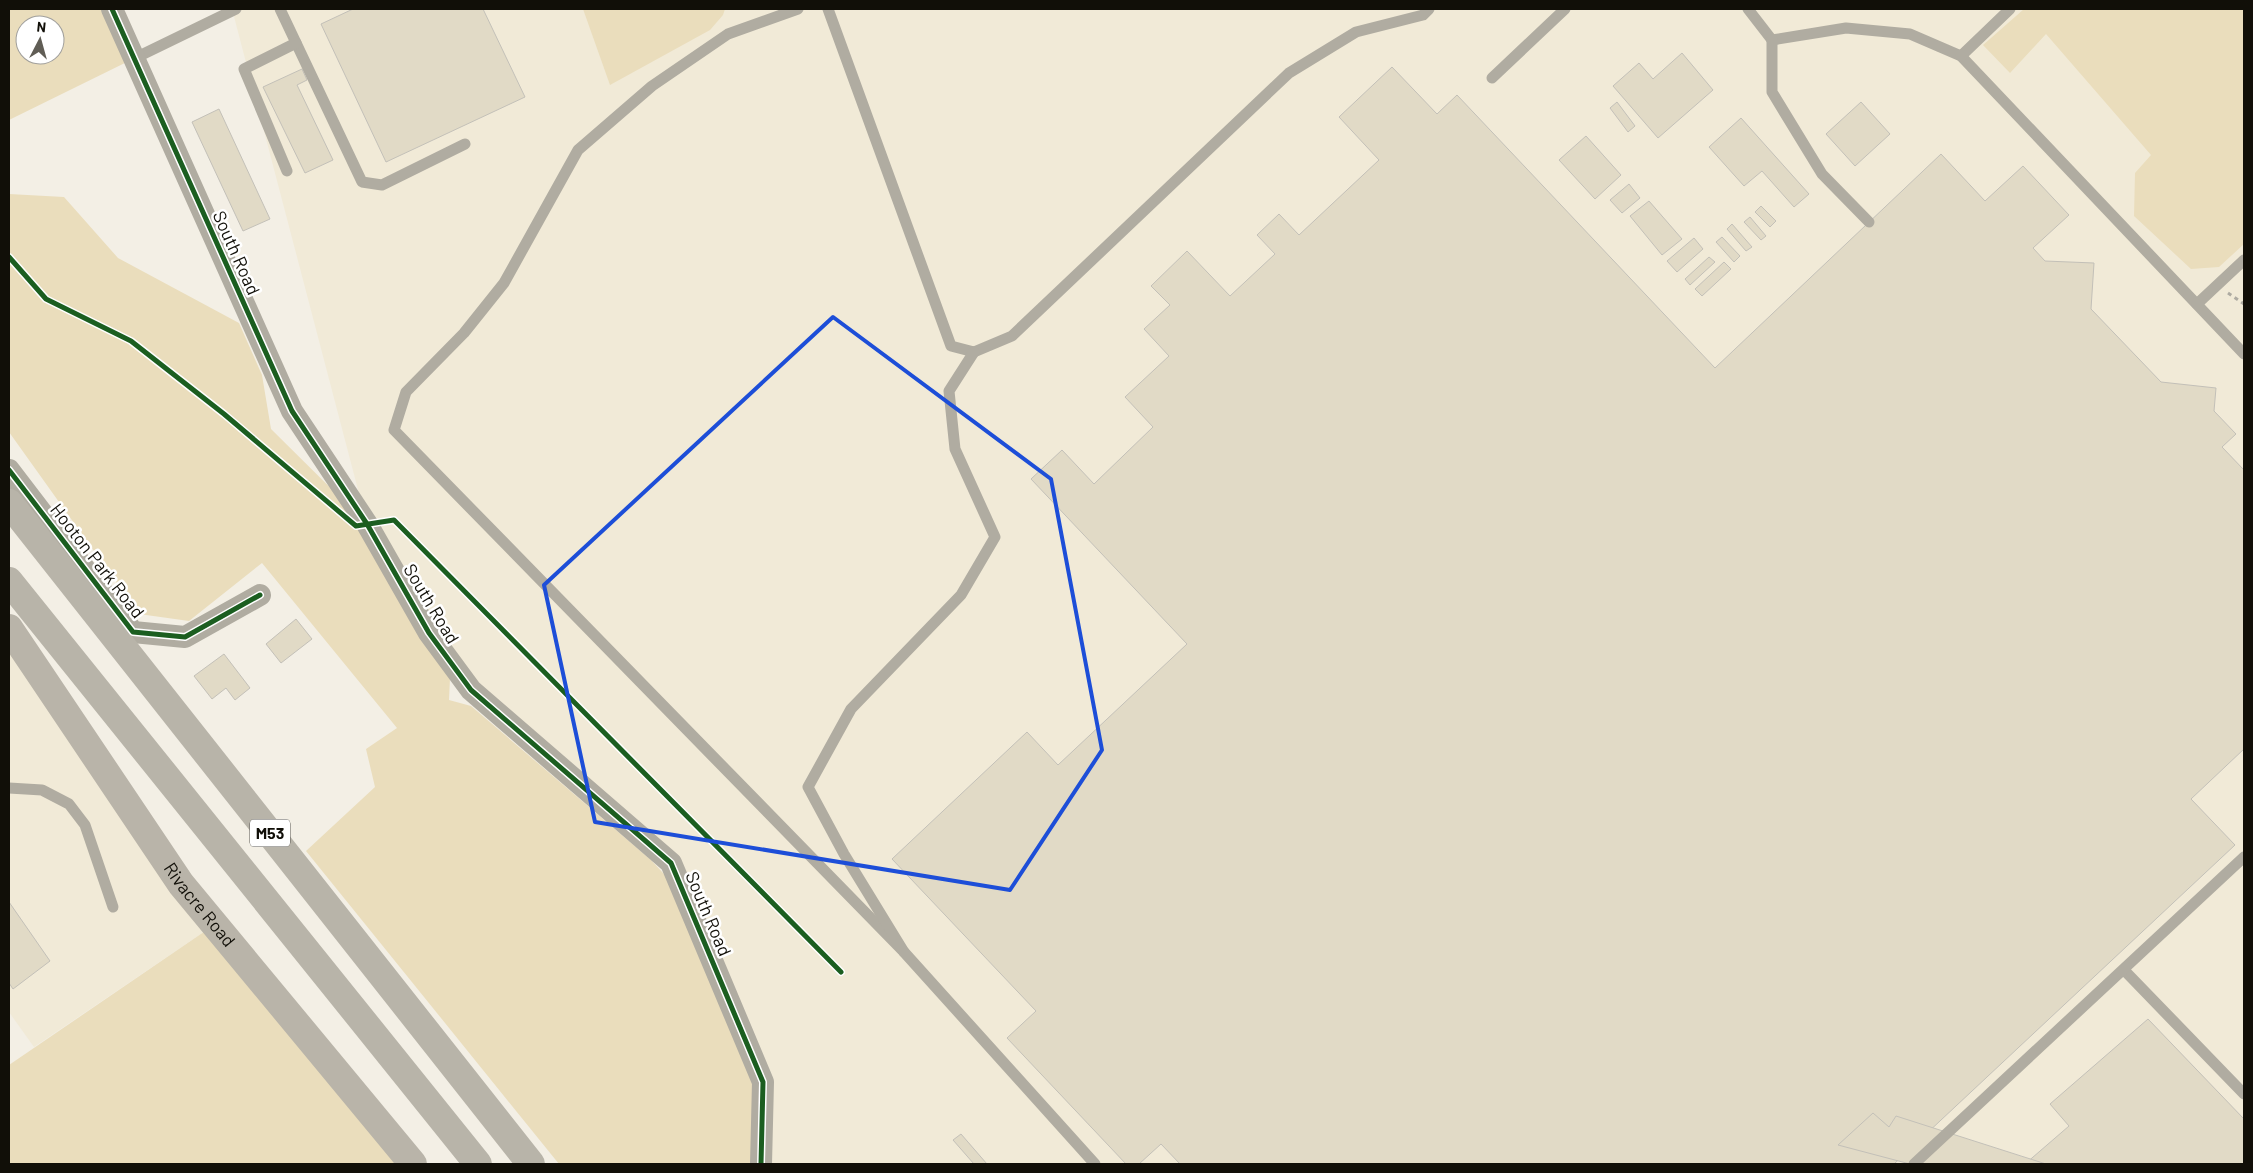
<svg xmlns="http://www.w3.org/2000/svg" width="2253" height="1173" font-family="Barlow,sans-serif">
<rect width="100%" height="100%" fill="#f3efe5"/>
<g fill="#f1ead7">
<polygon points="232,9 2244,9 2244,1164 769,1164 671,863 471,690 367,524"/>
<polygon points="18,648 214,925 34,1047 9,1012 9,654"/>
</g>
<g fill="#eaddbc" fill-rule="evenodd">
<path d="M9,9H112L133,59L9,120ZM25,25H55V55H25Z"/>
<polygon points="583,9 725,9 723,15 710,30 610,85"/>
<polygon points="2024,9 2244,9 2244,244 2219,267 2191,269 2134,216 2135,173 2151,155 2046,34 2010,73 1983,45"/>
<polygon points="9,194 64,197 118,258 239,323 262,375 271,429 367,524 450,678 449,700 471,706 651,860 676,887 763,1082 761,1164 559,1164 306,851 375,787 366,749 397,728 262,563 189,621 139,614 9,432"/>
<polygon points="214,925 399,1164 9,1164 9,1065"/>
</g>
<g fill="#e1dac6" stroke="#c3c0b8">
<polygon points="353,9 483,9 525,97 386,162 321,24"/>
<polygon points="1682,53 1713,90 1658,138 1613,86 1639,63 1653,79"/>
<polygon points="1392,67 1437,114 1457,95 1715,368 1941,154 1985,201 2023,166 2069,215 2033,248 2045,261 2094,263 2091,309 2161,382 2216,388 2214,411 2236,434 2222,447 2244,470 2244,749 2191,799 2235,845 1894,1164 1180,1164 1161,1144 1139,1164 1126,1164 1007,1038 1036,1011 892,859 1027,732 1058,765 1187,644 1031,479 1062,450 1094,484 1153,427 1125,397 1169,356 1144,329 1170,305 1151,286 1187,251 1230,296 1275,254 1257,235 1279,214 1299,235 1379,160 1339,117"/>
<polygon points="302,69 307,80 297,85 333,160 305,173 263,87"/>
<polygon points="1617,102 1635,126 1628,132 1610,108"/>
<polygon points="1861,102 1890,134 1855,166 1826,134"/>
<polygon points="219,109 270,219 243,231 192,122"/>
<polygon points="1741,118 1809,194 1794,207 1762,171 1744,186 1709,147"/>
<polygon points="1586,136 1621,175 1595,199 1559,160"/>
<polygon points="1629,184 1640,198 1622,213 1610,200"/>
<polygon points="1649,201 1682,239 1662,255 1630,216"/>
<polygon points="1761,206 1776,221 1770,227 1755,212"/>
<polygon points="1750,217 1766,236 1761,240 1744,222"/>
<polygon points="1732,224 1752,247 1746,251 1727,229"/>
<polygon points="1722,237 1740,256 1734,262 1716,242"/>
<polygon points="1694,238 1703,249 1677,272 1667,261"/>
<polygon points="1709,257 1715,262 1690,285 1685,279"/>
<polygon points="1724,262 1731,269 1702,296 1695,289"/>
<polygon points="296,619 312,639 281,663 266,644"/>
<polygon points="224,654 250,688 235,700 226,688 212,699 194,676"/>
<polygon points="9,902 50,961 13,989 9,983"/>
<polygon points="2148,1019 2244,1119 2244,1164 2025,1164 2069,1126 2050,1104"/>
<polygon points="1873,1113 1889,1127 1896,1116 2046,1164 1910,1164 1838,1145"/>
<polygon points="961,1134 987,1164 974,1164 953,1140"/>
</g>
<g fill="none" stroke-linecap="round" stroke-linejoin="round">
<polyline stroke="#aeaba2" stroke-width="3" stroke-dasharray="4 4" stroke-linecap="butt" points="2228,293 2244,304"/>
<g stroke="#b0aca1" stroke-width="11">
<polyline points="280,9 362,182 382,185 465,144"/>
<polyline points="798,9 728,34 652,86 578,150 504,283 464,333 406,392 394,430 904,952"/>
<polyline points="828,9 951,346 974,352 1012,336 1289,73 1356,32 1423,15 1429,9"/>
<polyline points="1748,9 1772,40 1846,28 1910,34 1961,56 2244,354"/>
<polyline points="1772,40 1772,92 1822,174 1869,222"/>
<polyline points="1961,56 2010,9"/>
<polyline points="133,59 236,9"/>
<polyline points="1492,78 1565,9"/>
<polyline points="287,171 244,69 296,43"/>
<polyline points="2197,304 2244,260"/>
<polyline points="974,352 949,391 955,449 995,537 961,595 851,709 808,787 844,854 904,952 1095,1164"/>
<polyline points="9,788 42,790 69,804 85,825 113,907"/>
<polyline points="2124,970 2244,1094"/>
<polyline points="1914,1164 2244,857"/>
</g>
<g stroke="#b0aca1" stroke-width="22">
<polyline points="112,9 292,411 367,524 429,633 471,690 671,863 763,1082 761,1164"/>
<polyline points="9,470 133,632 185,637 260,595"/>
</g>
<path stroke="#b9b4a9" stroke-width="28" id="s1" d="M9,628L181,884L413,1164"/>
<g stroke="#b8b4a9" stroke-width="28">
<polyline points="9,503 531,1164"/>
<polyline points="9,581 478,1164"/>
</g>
<defs>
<g id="cycleway">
<polyline points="112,9 292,411 367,524 429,633 471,690 671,863 763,1082 761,1164"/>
<polyline points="9,257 46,299 131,341 224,414 356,526 394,520 841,972"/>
<polyline points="9,470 133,632 185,637 260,595"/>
</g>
</defs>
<use href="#cycleway" stroke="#fff" stroke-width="8"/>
<use href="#cycleway" stroke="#1b5e20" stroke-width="5"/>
</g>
<path fill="none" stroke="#1d4ed8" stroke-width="4" stroke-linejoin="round" d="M833,317L1051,479L1102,750L1010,890L595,822L544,585Z"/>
<g text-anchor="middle" stroke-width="5" stroke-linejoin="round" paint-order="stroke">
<rect fill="#fff" stroke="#585752" stroke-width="1" x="250" y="819.5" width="40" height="27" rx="4"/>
<g font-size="16" font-weight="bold" fill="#110f08">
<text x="270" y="839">M53</text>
</g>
<g font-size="18" fill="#110f08" stroke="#fff">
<text transform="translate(236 253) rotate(66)" y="6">South Road</text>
<text transform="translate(97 561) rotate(52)" y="6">Hooton Park Road</text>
<text transform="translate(431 604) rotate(59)" y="6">South Road</text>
<text dy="6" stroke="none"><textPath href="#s1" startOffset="336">Rivacre Road</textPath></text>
<text transform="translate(708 914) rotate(67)" y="6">South Road</text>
</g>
</g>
<rect width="2253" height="1173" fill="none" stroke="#110f08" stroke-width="20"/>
<g transform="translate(40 40) rotate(6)"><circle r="24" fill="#ffffff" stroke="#a09f9c"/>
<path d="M0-4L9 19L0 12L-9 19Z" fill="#605d55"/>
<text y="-8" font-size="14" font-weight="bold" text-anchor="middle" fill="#110f08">N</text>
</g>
</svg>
